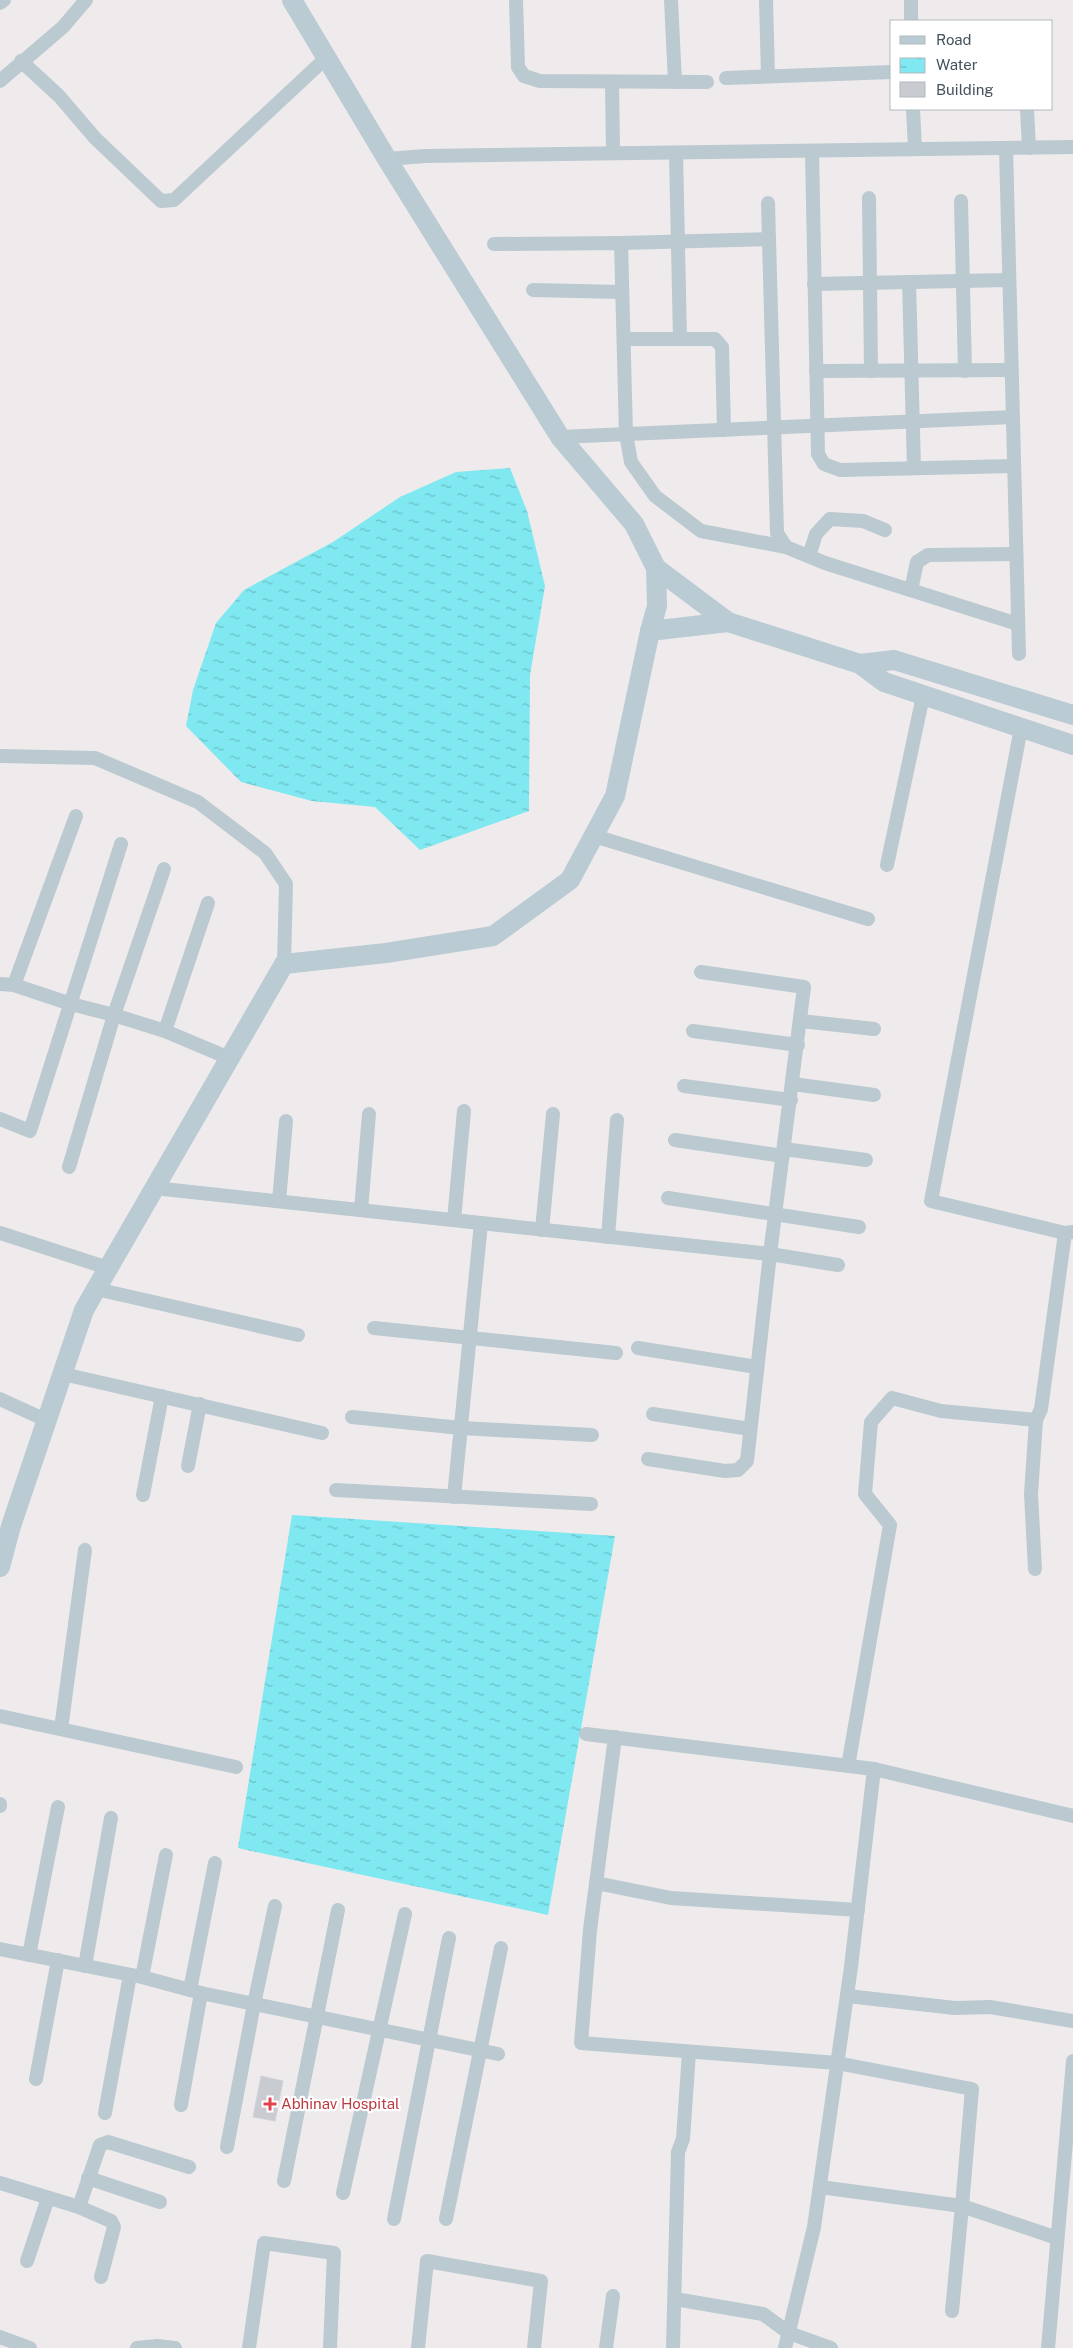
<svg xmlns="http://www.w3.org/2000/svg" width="1073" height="2348" font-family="'Public Sans',sans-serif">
<defs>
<pattern id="water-ripples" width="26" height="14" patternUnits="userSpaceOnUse" patternTransform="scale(1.25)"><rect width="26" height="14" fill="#7fe8f1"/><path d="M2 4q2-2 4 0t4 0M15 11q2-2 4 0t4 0" fill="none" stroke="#6abfc6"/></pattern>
</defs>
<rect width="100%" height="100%" fill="#efebec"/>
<g fill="url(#water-ripples)">
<polygon points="510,468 527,511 545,586 530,675 529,811 420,850 375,807 312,801 241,782 186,726 193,690 216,623 244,590 333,542 400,497 456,472"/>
<polygon points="292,1515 615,1536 548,1915 238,1848"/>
</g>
<polygon fill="#c8ccd1" stroke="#cfd3d8" points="261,2076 283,2081 275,2121 253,2117"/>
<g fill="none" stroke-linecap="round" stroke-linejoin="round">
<g stroke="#bbc9d0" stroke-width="14">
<polyline points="516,0 518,67 524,76 540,81 707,82"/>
<polyline points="671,0 675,82"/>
<polyline points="766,0 768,76"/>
<polyline points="911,0 911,21"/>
<polyline points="0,3 4,0"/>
<polyline points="21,61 59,96 95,138 161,201 174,200 326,58"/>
<polyline points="726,78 892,72"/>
<polyline points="0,81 63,27 86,0"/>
<polyline points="612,82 613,153"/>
<polyline points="913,109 915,149"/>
<polyline points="1027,109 1029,148"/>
<polyline points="1006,148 1019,654"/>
<polyline points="812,151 818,454 824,464 840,470 1014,466"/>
<polyline points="676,153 680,339"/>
<polyline points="387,159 425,156 1073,147"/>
<polyline points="869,198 871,371"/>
<polyline points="961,201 965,371"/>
<polyline points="768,203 777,533 786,547 825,563 1018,624"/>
<polyline points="621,243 769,239"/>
<polyline points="494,244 621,243 626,434 631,462 655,496 701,531 786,547"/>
<polyline points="909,282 914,468"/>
<polyline points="814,284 1009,280"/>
<polyline points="533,290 622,292"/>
<polyline points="624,339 715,339 722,347 724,430"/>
<polyline points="816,371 1011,370"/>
<polyline points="560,437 1013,417"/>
<polyline points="809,556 816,534 830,519 863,521 885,530"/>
<polyline points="911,590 917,562 928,555 1016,554"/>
<polyline points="1021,728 931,1201 1065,1233 1073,1232"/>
<polyline points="0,756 95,758 198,802 265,853 286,884 284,964"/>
<polyline points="76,816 14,985 71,1004 114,1015 165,1031 229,1058"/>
<polyline points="594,836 868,919"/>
<polyline points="887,865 923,696"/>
<polyline points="0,984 14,985"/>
<polyline points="801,1021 874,1029"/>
<polyline points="165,1031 208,903"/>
<polyline points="693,1031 798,1045"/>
<polyline points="793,1084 874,1095"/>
<polyline points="684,1086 791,1100"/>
<polyline points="0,1119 30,1131 121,844"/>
<polyline points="675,1140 783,1156"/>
<polyline points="784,1149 866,1160"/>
<polyline points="69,1167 114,1015 164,869"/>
<polyline points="154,1188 770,1254 838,1265"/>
<polyline points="668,1198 859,1227"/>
<polyline points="279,1201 286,1121"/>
<polyline points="361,1210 369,1114"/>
<polyline points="454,1220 464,1111"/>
<polyline points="542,1230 553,1114"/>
<polyline points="0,1233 108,1268"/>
<polyline points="608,1237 617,1120"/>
<polyline points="96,1289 298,1335"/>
<polyline points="374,1328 616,1353"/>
<polyline points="638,1348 757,1367"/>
<polyline points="63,1374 322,1433"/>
<polyline points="0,1399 48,1421"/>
<polyline points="653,1414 750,1429"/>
<polyline points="352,1417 461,1428 592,1435"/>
<polyline points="648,1459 725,1471 738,1470 747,1461 770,1254 804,987 701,972"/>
<polyline points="188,1466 200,1404"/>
<polyline points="336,1490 591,1504"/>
<polyline points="143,1495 162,1396"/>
<polyline points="454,1497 481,1223"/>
<polyline points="1035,1569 1031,1494 1036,1420 1041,1409 1065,1233"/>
<polyline points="0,1716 236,1767"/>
<polyline points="61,1729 85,1550"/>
<polyline points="586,1734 874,1769 1073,1816"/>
<polyline points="615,1737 590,1930 581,2043 837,2063 972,2089 962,2206 1057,2238"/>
<polyline points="848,1766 890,1525 865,1494 871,1422 892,1398 941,1411 1036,1420"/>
<polyline points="0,1806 0,1804"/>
<polyline points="596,1883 671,1898 858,1910"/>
<polyline points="0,1949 142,1977 201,1993 498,2054"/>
<polyline points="29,1955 58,1807"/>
<polyline points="85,1966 111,1818"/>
<polyline points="142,1977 166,1855"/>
<polyline points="190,1990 215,1863"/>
<polyline points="847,1996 955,2008 990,2007 1073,2021"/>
<polyline points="36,2079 58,1960"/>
<polyline points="181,2105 201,1993"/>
<polyline points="105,2113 130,1975"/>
<polyline points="227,2147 254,2004 275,1906"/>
<polyline points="88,2178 160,2202"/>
<polyline points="284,2181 338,1910"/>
<polyline points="0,2183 79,2207 100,2145 108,2142 189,2167"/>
<polyline points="820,2187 962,2206 952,2311"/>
<polyline points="343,2193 405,1914"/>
<polyline points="79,2207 111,2221 114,2227 101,2277"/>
<polyline points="394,2219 449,1938"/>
<polyline points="446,2219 501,1948"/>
<polyline points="27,2261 48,2198"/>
<polyline points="675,2299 763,2314 789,2333 831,2348"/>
<polyline points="0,2337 30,2348"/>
<polyline points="137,2348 157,2346 175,2348"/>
<polyline points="249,2348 264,2243 334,2253 330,2348"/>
<polyline points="418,2348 427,2261 541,2281 534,2348"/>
<polyline points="606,2348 613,2296"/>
<polyline points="673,2348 678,2152 683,2139 689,2052"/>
<polyline points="785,2348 814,2227 851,1967 874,1769"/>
<polyline points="1048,2348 1073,2061"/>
</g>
<g stroke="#bacbd4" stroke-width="20">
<polyline points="656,568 728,622 860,664 884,682 1073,745"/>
<polyline points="650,631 728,622"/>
<polyline points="860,664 894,660 1073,715"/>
<polyline points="0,1567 11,1526 84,1310 284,964 386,953 493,936 570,880 615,796 650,631 657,606 656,568 634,524 560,437 387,159 292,0"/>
</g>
</g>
<path fill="#e0444e" stroke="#fff" stroke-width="2" d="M267.5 2096.5h5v5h5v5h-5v5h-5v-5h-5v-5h5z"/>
<g text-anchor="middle" stroke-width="4.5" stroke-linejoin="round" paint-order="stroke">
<g font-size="15" fill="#be3a42" stroke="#fff" text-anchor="start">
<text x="281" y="2109">Abhinav Hospital</text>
</g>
</g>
<rect x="890" y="20" width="162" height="90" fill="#ffffff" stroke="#b4babd"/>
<rect x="900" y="36" width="25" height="8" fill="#bacbd4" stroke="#b4babd"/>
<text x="936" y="45" font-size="15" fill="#43525a">Road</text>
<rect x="900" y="58" width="25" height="15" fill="url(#water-ripples)" stroke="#b4babd"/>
<text x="936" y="70" font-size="15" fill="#43525a">Water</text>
<rect x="900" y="82" width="25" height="15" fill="#c8ccd1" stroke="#b4babd"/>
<text x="936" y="95" font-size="15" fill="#43525a">Building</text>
</svg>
